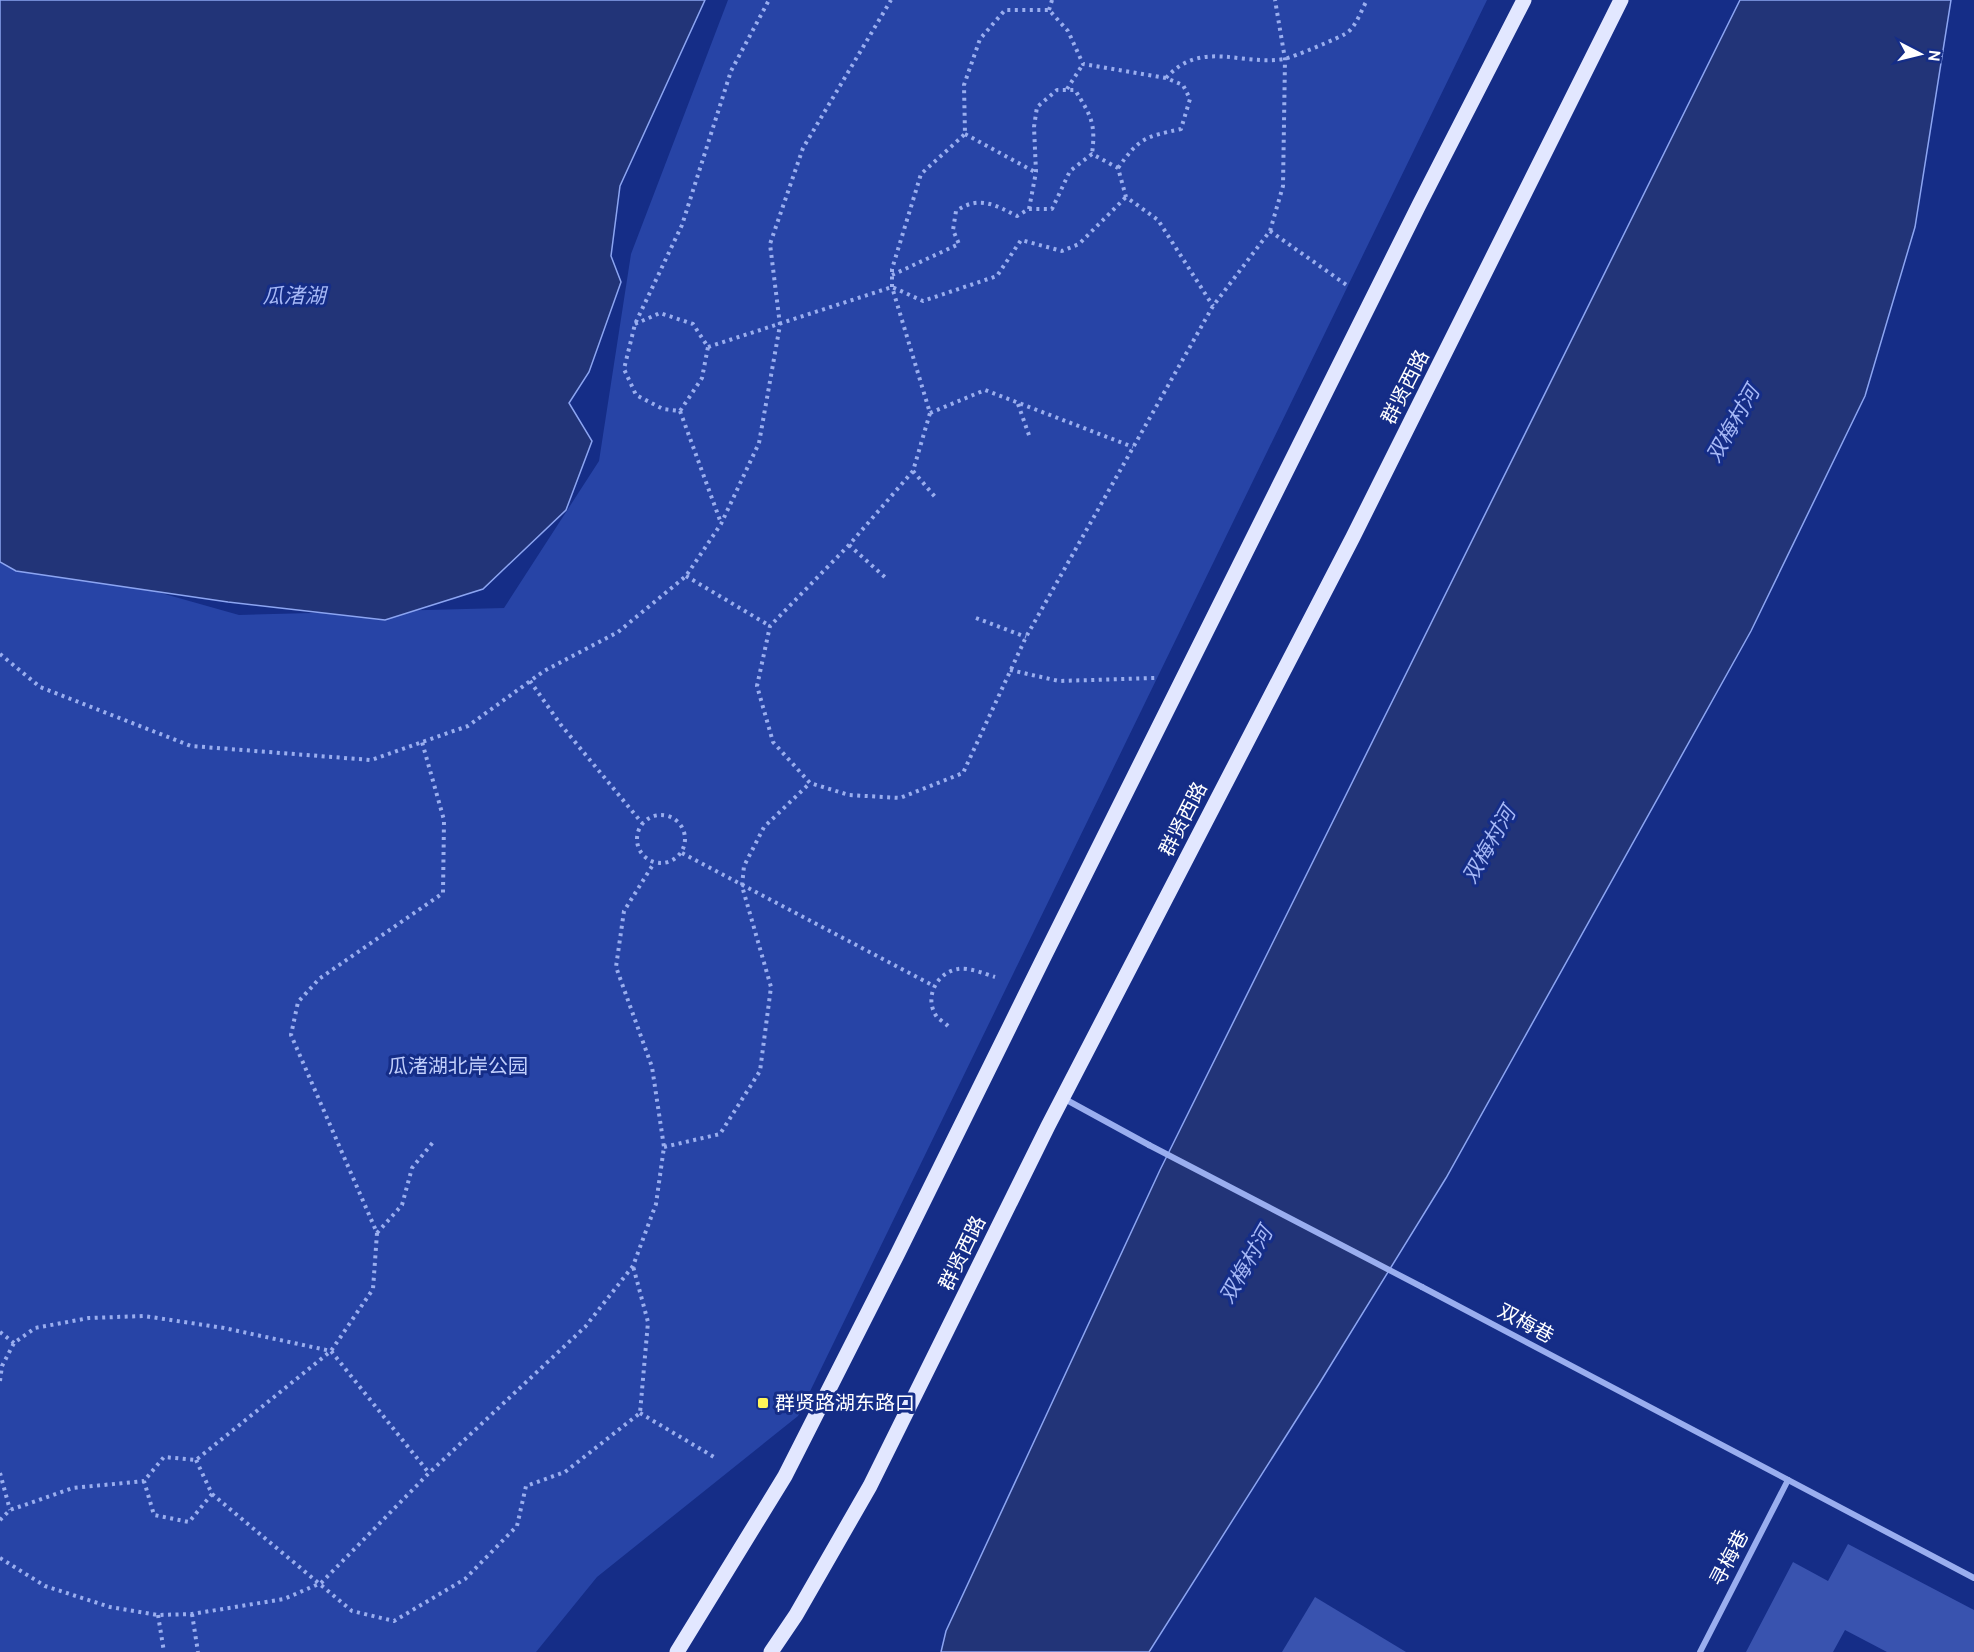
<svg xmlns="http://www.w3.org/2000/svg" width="1974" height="1652" font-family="Cabin,'Noto Sans SC',sans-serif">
<rect width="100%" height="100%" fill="#152d87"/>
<polygon fill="#2744a6" points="728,0 1487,0 798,1416 597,1577 536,1652 0,1652 0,540 19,553 239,615 504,608 599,461 631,254"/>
<g fill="#223478" stroke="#8ca5f2" stroke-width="1.5">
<polygon points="0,0 705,0 620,186 611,256 621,282 589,372 569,403 592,441 566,510 483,589 385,620 228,602 16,571 0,562"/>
<polygon points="1740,0 1951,0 1915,227 1865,396 1751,631 1446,1178 1319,1384 1149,1652 941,1652 946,1631 1160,1170"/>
</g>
<g fill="#3953af">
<polygon points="1848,1544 1974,1610 1974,1652 1887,1652 1845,1630 1833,1652 1746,1652 1793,1562 1828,1581"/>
<polygon points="1315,1597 1406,1652 1282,1652"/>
</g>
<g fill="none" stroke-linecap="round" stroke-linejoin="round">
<g stroke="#9aaeef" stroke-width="4" stroke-dasharray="3 4.5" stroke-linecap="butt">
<polyline points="1049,10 1052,0"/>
<path d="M1166,78C1201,39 1240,66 1284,59C1291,58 1342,37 1348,32C1356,26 1362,9 1367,0"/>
<polyline points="1067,89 1083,64"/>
<polyline points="965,134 1035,172"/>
<path d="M1118,168C1140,137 1145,137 1181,129L1190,99L1183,85L1166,78L1083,64L1068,31L1049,10H1005L980,39L964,85L965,134L921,174L892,269V287L930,413L913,471L849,545L770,626L757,686L773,742L810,783L849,795L900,798L963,773L1026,637L1213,306L1270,231L1283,186L1285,59L1275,0"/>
<path d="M1029,209L1036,172L1034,127L1037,107L1057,90H1075C1091,116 1096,123 1092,154"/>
<polyline points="1270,231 1348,286"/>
<path d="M892,275L959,244L953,230L956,211C979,195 995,205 1017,216L1029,209H1052L1070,171L1092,154L1118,168L1126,197L1158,220L1213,306"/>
<polyline points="635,324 660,313 693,324 708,347 702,378 680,411 663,409 636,395 624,369 635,324 682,225 731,71 769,0"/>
<polyline points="708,347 892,287 923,301 997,276 1021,240 1062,251 1079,244 1126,197"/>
<polyline points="1018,404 1030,438"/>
<polyline points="680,411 721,523"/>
<polyline points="930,413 985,390 1133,447"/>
<polyline points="913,471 936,498"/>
<polyline points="849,545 888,580"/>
<polyline points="686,576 770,626"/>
<polyline points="976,618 1026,637"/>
<polyline points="0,654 40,687 191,746 371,760 468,726 544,671 618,632 686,576 721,524 759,443 780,325 770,244 803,148 891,0"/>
<polyline points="1010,670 1059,681 1155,678"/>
<polyline points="530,681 561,725 642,823"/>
<circle cx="661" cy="839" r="24"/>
<polyline points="682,853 934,986"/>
<path d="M948,1026C945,1023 940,1020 937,1017C923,998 937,972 958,969C969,967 985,974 995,977"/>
<polyline points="664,1147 720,1134 760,1071 771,987 742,886 744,866 764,827 810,783"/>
<polyline points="377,1233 402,1205 412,1168 434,1141"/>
<polyline points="0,1332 14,1343"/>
<polyline points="0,1381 2,1366 14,1343 35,1328 89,1318 144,1316 224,1328 331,1351 429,1473"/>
<polyline points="640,1413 714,1457"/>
<polyline points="196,1460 212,1494 189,1522 154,1515 144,1481 164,1457 196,1460 331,1351 373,1289 377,1233 291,1035 298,1002 319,979 443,893 444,820 422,742"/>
<polyline points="0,1473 10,1510"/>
<polyline points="212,1494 352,1611 394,1621 465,1579 517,1526 526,1486 565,1472 640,1413 648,1322 633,1266"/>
<polyline points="0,1520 10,1510 73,1488 144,1481"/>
<polyline points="0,1558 45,1586 110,1607 158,1615 192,1614 284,1599 321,1583 429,1473 585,1327 633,1266 656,1204 664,1147 652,1067 616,967 624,911 654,863"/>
<polyline points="192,1614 198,1652"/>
<polyline points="158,1615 164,1652"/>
</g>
<g stroke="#9aaeef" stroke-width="6">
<polyline points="1063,1098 1149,1145"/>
<polyline points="1422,1287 1974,1578"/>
<polyline points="1700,1652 1788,1480"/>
</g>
<g stroke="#e2e7ff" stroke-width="15">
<polyline points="677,1652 785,1476 897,1255 1045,955 1419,205 1524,0"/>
<polyline points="771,1652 796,1615 870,1486 1048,1126 1353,537 1621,0"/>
</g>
<polyline stroke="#9aaeef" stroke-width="6" points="1149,1145 1422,1287"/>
</g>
<rect fill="#fff458" stroke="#152d87" stroke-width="2" x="757" y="1397" width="12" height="12" rx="3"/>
<g text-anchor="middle" stroke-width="6" stroke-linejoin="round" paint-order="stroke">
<g font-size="20" fill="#fff" stroke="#152d87">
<text transform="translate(1405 387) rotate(-63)" y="7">群贤西路</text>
<text transform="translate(1183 819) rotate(-63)" y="7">群贤西路</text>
<text transform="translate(962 1253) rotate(-64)" y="7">群贤西路</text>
<text transform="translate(1526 1323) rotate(28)" y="7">双梅巷</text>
<text transform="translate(1729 1558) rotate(-63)" y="7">寻梅巷</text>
</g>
<g font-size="20" fill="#c0cefb" stroke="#152d87">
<text x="458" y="1073">瓜渚湖北岸公园</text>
</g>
<g font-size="20" fill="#fff" stroke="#152d87" text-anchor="start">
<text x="775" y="1410">群贤路湖东路口</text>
</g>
<g font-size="21" font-style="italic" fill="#a6b8f6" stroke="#152d87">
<text x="294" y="303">瓜渚湖</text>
<text transform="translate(1733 424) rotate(-60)" y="7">双梅村河</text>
<text transform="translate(1489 845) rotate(-60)" y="7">双梅村河</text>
<text transform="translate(1246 1265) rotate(-60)" y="7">双梅村河</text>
</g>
</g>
<g transform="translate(1920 54) rotate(97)" stroke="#152d87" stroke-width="4.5" paint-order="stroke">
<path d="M0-4.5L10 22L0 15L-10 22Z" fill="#ffffff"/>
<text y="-9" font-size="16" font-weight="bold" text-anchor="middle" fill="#ffffff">N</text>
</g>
</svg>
